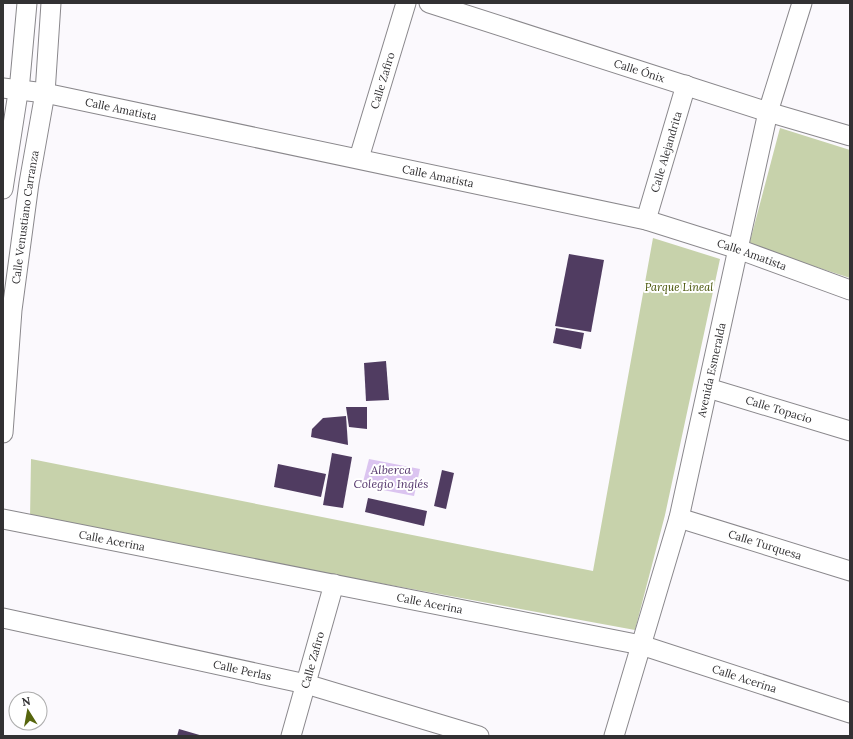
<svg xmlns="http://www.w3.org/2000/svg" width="853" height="739" font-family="Lora,serif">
<rect width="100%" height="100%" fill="#fbf9fd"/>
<g fill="#c7d2ab">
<polygon points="780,128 850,150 850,278 749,245"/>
<polygon points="653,238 720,259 665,515 635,630 30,519 31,459 593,571"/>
</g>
<polygon fill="#dbc4f0" points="369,459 420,469 414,496 362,486"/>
<g fill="#503c61">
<polygon points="569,254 604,260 591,332 555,326"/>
<polygon points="556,328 584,333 581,349 553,343"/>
<polygon points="386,361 389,400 366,401 364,363"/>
<polygon points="346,407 367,407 367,429 349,427"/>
<polygon points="346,416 348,445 311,437 312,429 323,418"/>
<polygon points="332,453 352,457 343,508 323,505"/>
<polygon points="278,464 326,474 321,497 274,487"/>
<polygon points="442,470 454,473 446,509 434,506"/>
<polygon points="368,498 427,511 424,526 365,512"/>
<polygon points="179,729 203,736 177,736"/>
</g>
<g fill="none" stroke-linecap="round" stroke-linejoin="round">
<defs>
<g id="minor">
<path id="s1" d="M429,3L768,112L850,136"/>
<path id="s2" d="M3,88L45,93L646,220L738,249L850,290"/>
<path id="s3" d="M359,158L406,3"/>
<polyline points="3,189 20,80 27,3"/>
<path id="s4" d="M646,220L686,85"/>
<path id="s5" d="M708,388L850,431"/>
<path id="s6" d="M3,433L12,310L29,183L45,93L51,3"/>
<path id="s7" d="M679,518L850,571"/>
<path id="s8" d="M3,519L641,645L850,713"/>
<path id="s9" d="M3,618L306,684L479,736"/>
<path id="s10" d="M291,736L334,584"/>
<path id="s11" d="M614,736L679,518L768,112L802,3"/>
</g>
</defs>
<use href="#minor" stroke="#8a888c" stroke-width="21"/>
<use href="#minor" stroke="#fff" stroke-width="19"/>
</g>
<g text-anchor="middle" stroke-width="4" stroke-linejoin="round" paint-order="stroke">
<g font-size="11" fill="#323133" stroke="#fff">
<text dy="4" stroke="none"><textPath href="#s1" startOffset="221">Calle Ónix</textPath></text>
<text dy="4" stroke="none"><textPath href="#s3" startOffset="81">Calle Zafiro</textPath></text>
<text dy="4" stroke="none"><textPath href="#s2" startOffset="120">Calle Amatista</textPath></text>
<text dy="4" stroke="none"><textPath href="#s4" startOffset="71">Calle Alejandrita</textPath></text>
<text dy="4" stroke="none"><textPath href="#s2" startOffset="444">Calle Amatista</textPath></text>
<text dy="4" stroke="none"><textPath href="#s6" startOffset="217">Calle Venustiano Carranza</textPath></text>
<text dy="4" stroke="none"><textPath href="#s2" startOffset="768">Calle Amatista</textPath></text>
<text dy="4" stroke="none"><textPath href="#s11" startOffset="379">Avenida Esmeralda</textPath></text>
<text dy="4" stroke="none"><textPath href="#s5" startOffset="74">Calle Topacio</textPath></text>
<text dy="4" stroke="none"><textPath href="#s8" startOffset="111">Calle Acerina</textPath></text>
<text dy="4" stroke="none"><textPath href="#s7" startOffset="90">Calle Turquesa</textPath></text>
<text dy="4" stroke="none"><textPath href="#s8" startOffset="435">Calle Acerina</textPath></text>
<text dy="4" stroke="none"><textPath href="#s10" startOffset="79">Calle Zafiro</textPath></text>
<text dy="4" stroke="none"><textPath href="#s9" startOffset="245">Calle Perlas</textPath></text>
<text dy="4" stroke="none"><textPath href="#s8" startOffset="759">Calle Acerina</textPath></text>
</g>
<g font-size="11" font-style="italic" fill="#445104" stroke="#fff">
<text x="679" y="291">Parque Lineal</text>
</g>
<g font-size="12" font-style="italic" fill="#55376d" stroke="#fff">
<text x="391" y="474">Alberca<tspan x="391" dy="14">Colegio Inglés</tspan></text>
</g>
</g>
<rect width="853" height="739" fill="none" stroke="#323133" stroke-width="8"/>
<g transform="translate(28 711) rotate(349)"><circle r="19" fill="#ffffff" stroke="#adadad"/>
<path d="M0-3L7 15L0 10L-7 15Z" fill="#56650d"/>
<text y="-6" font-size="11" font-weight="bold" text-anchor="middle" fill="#323133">N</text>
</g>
</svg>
